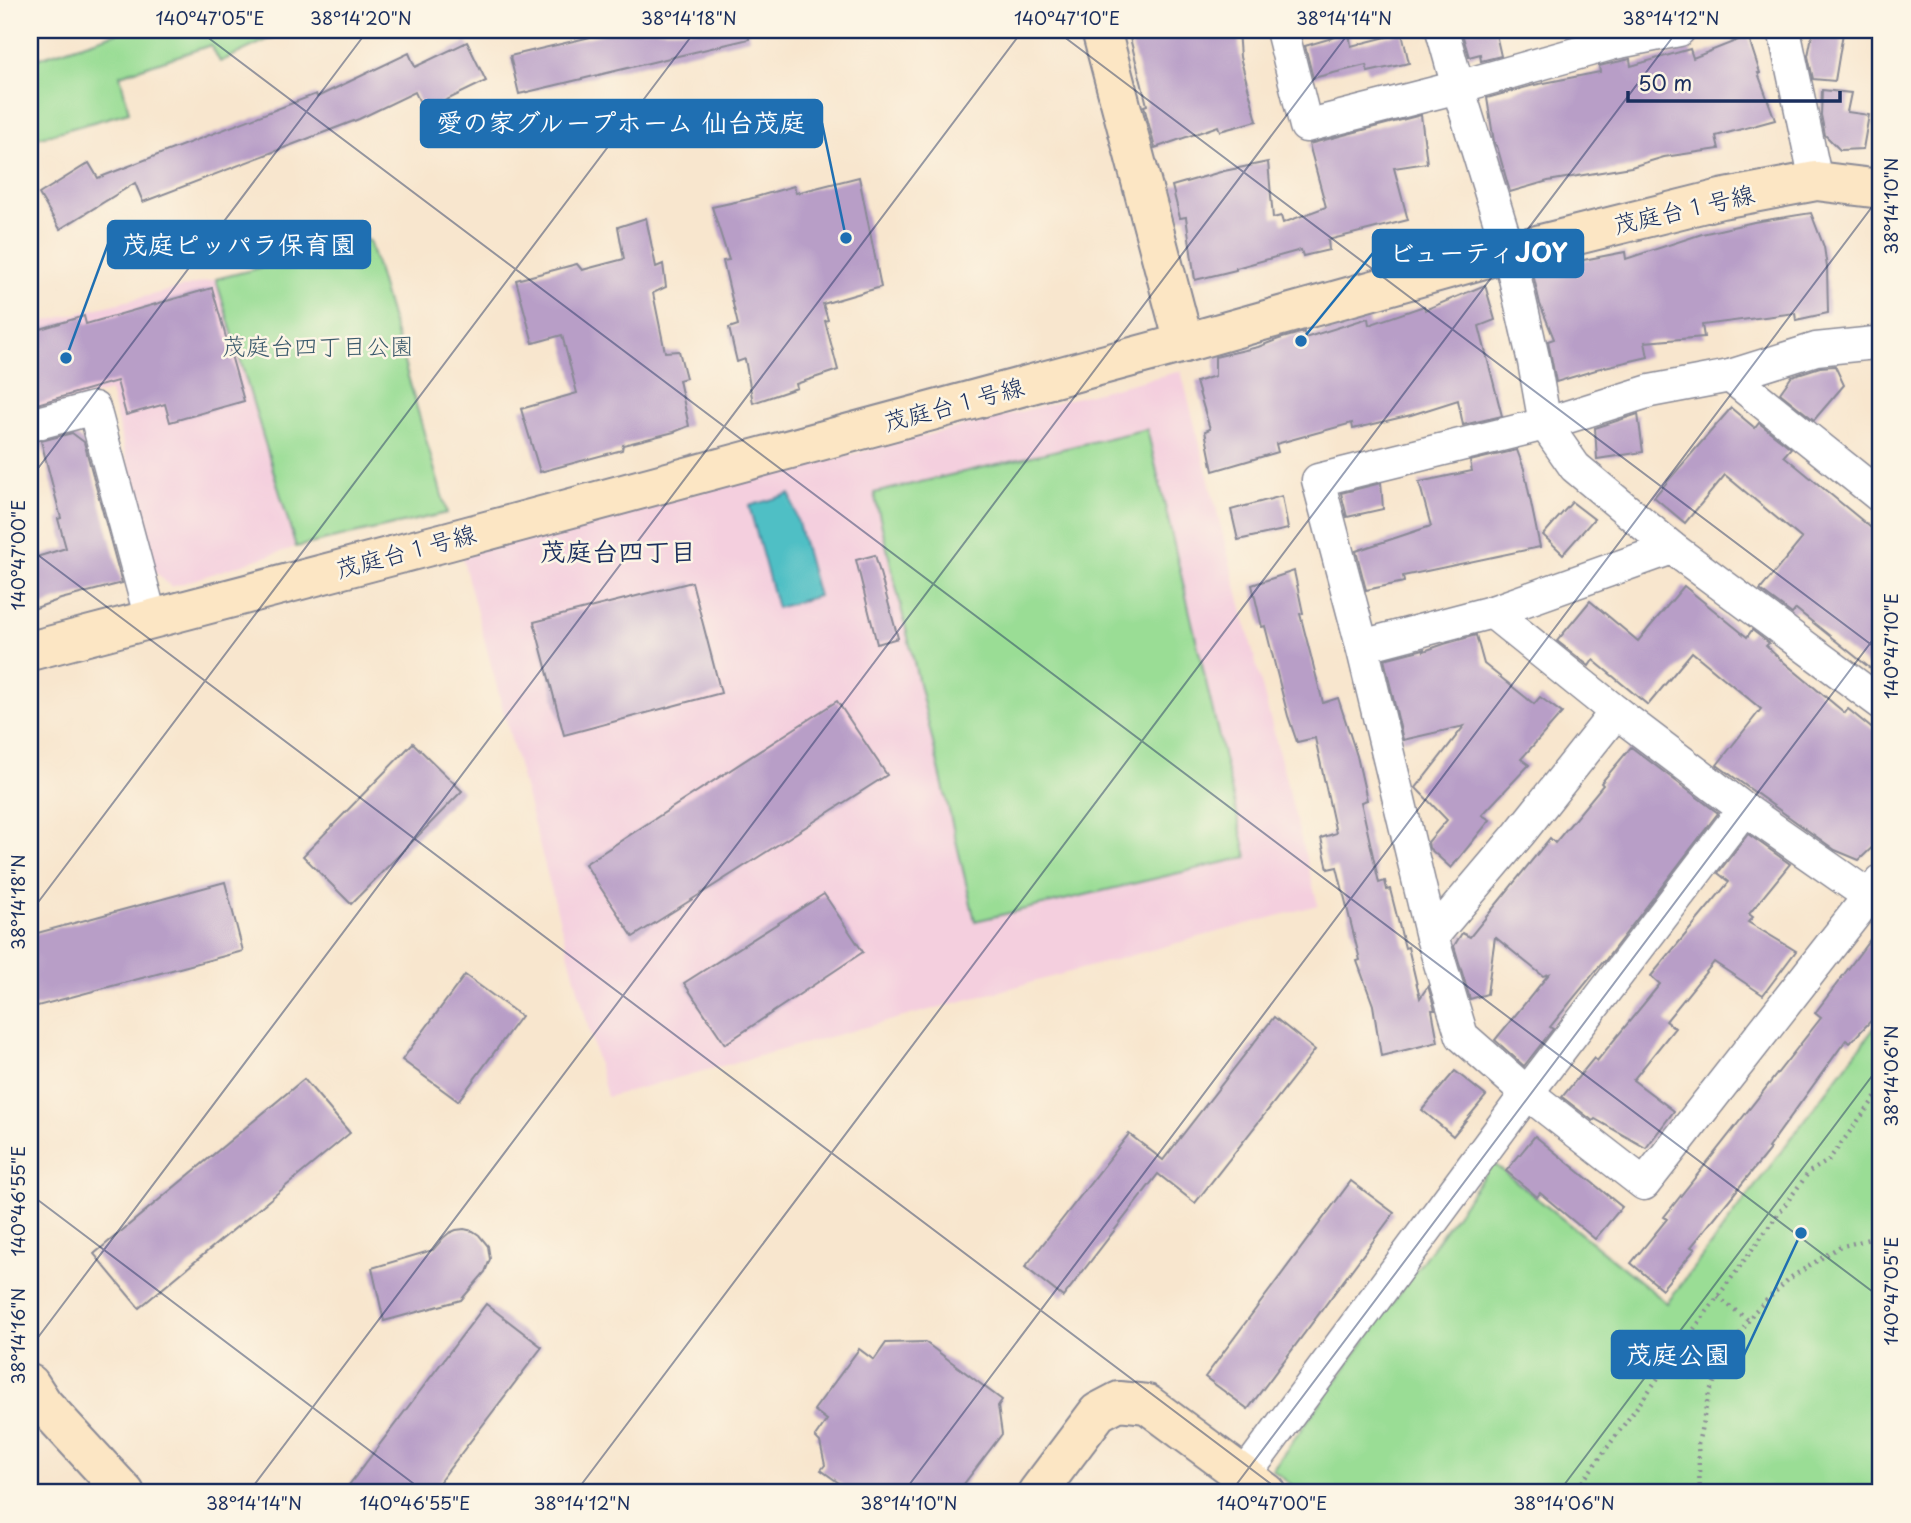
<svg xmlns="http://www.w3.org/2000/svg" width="1911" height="1523" font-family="'Playpen Sans','Klee One',sans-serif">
<rect width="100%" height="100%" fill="#fcf5e5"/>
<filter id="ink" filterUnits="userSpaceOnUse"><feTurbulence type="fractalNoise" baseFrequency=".0143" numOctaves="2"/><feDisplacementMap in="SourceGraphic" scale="14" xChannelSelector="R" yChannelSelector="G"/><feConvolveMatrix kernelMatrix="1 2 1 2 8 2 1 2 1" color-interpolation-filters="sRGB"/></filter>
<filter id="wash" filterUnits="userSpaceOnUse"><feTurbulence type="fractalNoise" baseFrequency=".00686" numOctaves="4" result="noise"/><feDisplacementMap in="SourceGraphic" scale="28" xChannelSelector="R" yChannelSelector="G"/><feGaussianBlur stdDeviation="1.57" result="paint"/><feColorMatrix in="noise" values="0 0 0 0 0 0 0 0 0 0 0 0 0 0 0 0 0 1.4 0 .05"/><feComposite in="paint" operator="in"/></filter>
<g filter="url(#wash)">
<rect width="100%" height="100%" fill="#f8e6ce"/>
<g fill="#f4cfde">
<polygon points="216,279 296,547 171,587 154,571 110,391 30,412 30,325"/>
<polygon points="1181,371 1318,905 607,1097 461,553"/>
</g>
<g fill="#9add95" stroke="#5a867a" stroke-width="2">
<polygon points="126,30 288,30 220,62 211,45 120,75 129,112 30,140 30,61"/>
<polygon points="369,240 447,513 296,547 216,279"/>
<polygon points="1147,429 1247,857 975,921 874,493"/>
<polygon points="1881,1019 1881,1493 1302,1493 1272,1470 1493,1163 1667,1303"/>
</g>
<polygon fill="#50bfc5" stroke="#367792" stroke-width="2" points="790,494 818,596 777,608 749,506"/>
<g id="blocks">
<g fill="#b89ec7">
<polygon points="620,30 748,30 749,39 519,94 510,56"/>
<polygon points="1163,30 1238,30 1240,57 1257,121 1220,131 1218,126 1155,148 1144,106 1147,105 1130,38"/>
<polygon points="1461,30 1495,30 1501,56 1481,61 1480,54 1469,57"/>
<polygon points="1813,30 1843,33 1835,81 1813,79 1808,56"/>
<polygon points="1349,33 1351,46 1402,33 1409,63 1368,72 1366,65 1313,78 1305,46"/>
<polygon points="1748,36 1760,73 1758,73 1775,120 1716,136 1719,149 1664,157 1631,167 1548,181 1510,192 1497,146 1496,146 1494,142 1487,98 1534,85 1600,72 1599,66 1630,59 1631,66 1690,49 1693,58"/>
<polygon points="467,42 486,81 424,111 415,92 359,119 143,202 135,183 60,229 39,194 89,163 98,178 316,94 317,97 409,53 415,67"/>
<polygon points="1822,90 1851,93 1847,112 1869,115 1863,149 1840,150 1825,135 1821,115"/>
<polygon points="1421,115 1427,163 1394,168 1408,220 1328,240 1329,250 1303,256 1301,250 1236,268 1236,270 1195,280 1186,217 1180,218 1172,186 1224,171 1268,162 1273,218 1281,216 1283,223 1326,207 1309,144"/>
<polygon points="859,177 881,287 823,304 828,320 825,321 838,370 796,384 797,388 753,403 745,359 737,362 729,328 738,325 723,261 729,260 712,207 749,199 794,186 796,193"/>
<polygon points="1811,213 1824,247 1827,267 1828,313 1796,320 1795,313 1702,325 1704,337 1645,342 1648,357 1596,369 1596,370 1556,382 1548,341 1554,339 1540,304 1533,274 1573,262 1625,252 1626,259 1702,234 1754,222"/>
<polygon points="646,218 656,267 663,264 666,287 653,293 665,352 679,351 686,378 679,380 689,426 674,432 623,445 622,450 540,472 521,409 577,393 562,335 533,343 516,280 577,264 582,270 624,259 618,227"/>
<polygon points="1485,285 1495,320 1479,326 1502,416 1463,425 1458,400 1411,415 1353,429 1352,423 1276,444 1278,452 1213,471 1205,431 1210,429 1196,382 1215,376 1215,357 1258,347 1279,339 1304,332 1305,338 1368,318 1369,325 1424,306 1425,310"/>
<polygon points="212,288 244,401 170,422 165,404 126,415 117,381 30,406 30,332 84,316 86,324"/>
<polygon points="1835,366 1844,385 1814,420 1780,393 1792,376 1820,367"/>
<polygon points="1731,408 1755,428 1759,423 1791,448 1784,456 1881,536 1881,677 1796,609 1792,614 1760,590 1802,539 1725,475 1685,523 1654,497"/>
<polygon points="1638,414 1643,452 1597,459 1595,428"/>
<polygon points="72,433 84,442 122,583 61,599 30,610 30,559 66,548 58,519 61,518 41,441"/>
<polygon points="1517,450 1524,469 1540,547 1403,576 1404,582 1366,590 1356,551 1431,526 1419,482 1472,471 1470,461"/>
<polygon points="1381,483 1383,509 1347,517 1341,493"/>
<polygon points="1282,496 1288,529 1238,540 1231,510"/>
<polygon points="1572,502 1594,519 1563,554 1543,535"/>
<polygon points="875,555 898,638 877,644 856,560"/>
<polygon points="1294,571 1303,613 1300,614 1323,703 1338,698 1357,756 1367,800 1361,802 1379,883 1385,881 1387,890 1390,889 1405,948 1408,947 1420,998 1428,986 1435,1010 1432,1010 1438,1042 1381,1056 1373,1005 1357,961 1360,960 1337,867 1328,869 1321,838 1336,833 1315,738 1297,742 1288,716 1265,626 1262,627 1252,585"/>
<polygon points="692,582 721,693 564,735 534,622"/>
<polygon points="1684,586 1747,637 1752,630 1769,643 1766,646 1780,659 1845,713 1848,709 1881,736 1881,839 1859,860 1835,850 1717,765 1761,709 1692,652 1648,705 1593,660 1589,666 1557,641 1590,601 1638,641"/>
<polygon points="1476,635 1484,664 1534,704 1540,697 1562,713 1521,759 1529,765 1482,815 1490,820 1451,868 1429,848 1428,842 1447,820 1416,788 1464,726 1403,740 1384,659 1424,649 1424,651 1444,644"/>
<polygon points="837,701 887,775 633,937 585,864"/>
<polygon points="413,743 462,791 351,904 303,856"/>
<polygon points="1631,747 1718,813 1604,962 1603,962 1550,1027 1553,1029 1524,1066 1495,1040 1549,974 1543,976 1495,937 1487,994 1470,999 1454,946 1462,933 1470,937 1550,838 1555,843 1603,785 1601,783"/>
<polygon points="1748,834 1790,864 1749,914 1753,917 1748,922 1796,951 1763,995 1714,962 1666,1021 1675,1028 1633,1080 1674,1111 1646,1148 1595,1119 1593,1121 1562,1097 1594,1058 1597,1061 1660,984 1651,976 1729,882 1718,873"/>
<polygon points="225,882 243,951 30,1008 30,935"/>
<polygon points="824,894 863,952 725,1044 684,983"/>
<polygon points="1881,925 1881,1010 1850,1043 1846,1040 1768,1148 1770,1149 1691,1247 1695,1249 1662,1289 1631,1263 1667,1219 1664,1217 1821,1018 1815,1013"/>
<polygon points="465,975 521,1016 458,1101 402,1060"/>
<polygon points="1274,1017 1315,1050 1195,1203 1158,1174 1063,1297 1025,1267 1129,1134 1163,1160"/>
<polygon points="1455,1071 1486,1096 1453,1136 1422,1110"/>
<polygon points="304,1079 350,1133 139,1308 94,1254"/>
<polygon points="1535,1136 1622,1207 1595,1239 1540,1193 1537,1197 1506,1171"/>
<polygon points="1351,1181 1394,1213 1248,1409 1205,1377"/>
<polygon points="464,1229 473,1231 479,1235 488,1246 490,1259 485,1272 461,1300 384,1321 372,1268 433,1250 443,1238 449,1233 456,1230"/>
<polygon points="486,1304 542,1347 431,1493 343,1493"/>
<polygon points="925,1342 1002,1400 998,1406 1002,1434 957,1493 853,1493 821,1470 825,1465 820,1442 815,1437 827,1420 814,1410 859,1349 874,1360 886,1343"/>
</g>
</g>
</g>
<g filter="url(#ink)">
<use href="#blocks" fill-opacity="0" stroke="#8a8a96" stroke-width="2"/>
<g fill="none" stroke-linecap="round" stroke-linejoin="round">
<defs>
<g id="street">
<polyline points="1282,30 1306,126 1458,87 1614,43 1679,30"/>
<polyline points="1442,30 1458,87 1509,252 1534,362 1545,424 1575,467 1672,548 1881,703"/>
<polyline points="1784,30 1816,181"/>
<polyline points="1881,345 1875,343 1816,349 1730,376 1650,391 1545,424 1318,480 1362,646 1432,937 1462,1036 1527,1093 1644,1184 1881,881"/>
<polyline points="1730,376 1881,497"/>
<polyline points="30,425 94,408 151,619"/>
<polyline points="1492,612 1616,712 1744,809 1869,896"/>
<polyline points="1362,646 1492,612 1672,548"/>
<polyline points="1432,937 1519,834 1616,712"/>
<polyline points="1244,1476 1527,1093 1744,809"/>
</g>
<g id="secondary">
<polyline points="1101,30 1184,343"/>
<polyline points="30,651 449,541 1184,343 1509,252 1721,199 1816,181 1881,189"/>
<polyline points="30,1384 43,1404 125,1493"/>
<polyline points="1037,1493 1098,1412 1119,1401 1147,1404 1267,1493"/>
</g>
</defs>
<use href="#street" stroke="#8a8a96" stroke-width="35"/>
<use href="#secondary" stroke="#8a8a96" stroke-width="42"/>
<g stroke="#8a8a96" stroke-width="4.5" stroke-dasharray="2 5" stroke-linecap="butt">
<polyline points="1718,1297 1748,1320"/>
<polyline points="1574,1493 1809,1172 1828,1161 1881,1090"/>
<polyline points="1700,1493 1698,1444 1709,1393 1727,1355 1753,1313 1790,1278 1839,1247 1881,1236"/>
</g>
<use href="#street" stroke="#fff" stroke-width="32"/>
<use href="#secondary" stroke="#fce6c4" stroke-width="38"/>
</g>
</g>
<path fill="none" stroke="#1b2f5e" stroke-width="2" stroke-opacity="0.45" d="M198,30L1881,1298M1055,30L1881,652M30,44L41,30M30,479L368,30M30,549L1283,1493M30,913L696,30M30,1194L426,1493M30,1348L1023,30M248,1493L1351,30M575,1493L1678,30M903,1493L1881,195M1230,1493L1881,629M1558,1493L1881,1064"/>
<g text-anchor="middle" stroke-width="5" stroke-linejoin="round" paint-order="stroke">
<g font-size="24" fill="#1b2f5e" stroke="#fcf5e5">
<text transform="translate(1684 210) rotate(-13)" y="8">茂庭台１号線</text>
<text transform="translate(954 405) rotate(-15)" y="8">茂庭台１号線</text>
<text transform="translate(406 552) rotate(-15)" y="8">茂庭台１号線</text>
</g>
<g font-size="24" fill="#3b5a6c" stroke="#fcf5e5">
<text x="318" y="355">茂庭台四丁目公園</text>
</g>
<g font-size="26" font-weight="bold" fill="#1b2f5e" stroke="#fcf5e5">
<text x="618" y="561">茂庭台四丁目</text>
</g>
</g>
<path fill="none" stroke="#1f6fb2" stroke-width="2.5" d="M846 238L822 123M66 358L108 244M1301 341L1373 253M1801 1233L1744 1355"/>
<g fill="#1f6fb2" stroke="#fcf5e5" stroke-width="2.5">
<circle cx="846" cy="238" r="7"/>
<circle cx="66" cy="358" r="7"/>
<circle cx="1301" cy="341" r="7"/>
<circle cx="1801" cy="1233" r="7"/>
</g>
<g fill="#1f6fb2" stroke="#1f6fb2" stroke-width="2.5">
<rect x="421" y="100" width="401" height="47" rx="7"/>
<rect x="108" y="221" width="262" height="47" rx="7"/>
<rect x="1373" y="230" width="210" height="47" rx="7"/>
<rect x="1612" y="1331" width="132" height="47" rx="7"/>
</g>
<g font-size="26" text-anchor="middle" font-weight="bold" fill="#fff">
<text x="621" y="132">愛の家グループホーム 仙台茂庭</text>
<text x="239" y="254">茂庭ピッパラ保育園</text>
<text x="1478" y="262">ビューティJOY</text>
<text x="1678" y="1364">茂庭公園</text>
</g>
<rect width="1911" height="1523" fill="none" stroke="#fcf5e5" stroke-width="77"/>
<path d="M1628 91v10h212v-10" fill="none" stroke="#1b2f5e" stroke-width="3.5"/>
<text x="1638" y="91" font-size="21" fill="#1b2f5e" stroke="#fcf5e5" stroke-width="5" paint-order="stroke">50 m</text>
<rect x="38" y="38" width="1834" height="1446" fill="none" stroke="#1b2f5e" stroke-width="2.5"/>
<g font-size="18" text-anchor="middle" fill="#1b2f5e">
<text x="210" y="25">140°47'05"E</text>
<text x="361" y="25">38°14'20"N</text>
<text x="689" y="25">38°14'18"N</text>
<text x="1067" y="25">140°47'10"E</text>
<text x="1344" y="25">38°14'14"N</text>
<text x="1671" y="25">38°14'12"N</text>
<text transform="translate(1892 206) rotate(-90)" y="6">38°14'10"N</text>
<text transform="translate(19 555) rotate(-90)" y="6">140°47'00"E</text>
<text transform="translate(1892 646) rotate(-90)" y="6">140°47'10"E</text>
<text transform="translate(19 902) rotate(-90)" y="6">38°14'18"N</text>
<text transform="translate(1892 1076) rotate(-90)" y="6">38°14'06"N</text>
<text transform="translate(19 1201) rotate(-90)" y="6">140°46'55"E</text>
<text transform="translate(1892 1291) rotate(-90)" y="6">140°47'05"E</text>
<text transform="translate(19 1336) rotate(-90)" y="6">38°14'16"N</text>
<text x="254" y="1510">38°14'14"N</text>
<text x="415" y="1510">140°46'55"E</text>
<text x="582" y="1510">38°14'12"N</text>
<text x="909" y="1510">38°14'10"N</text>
<text x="1272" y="1510">140°47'00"E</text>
<text x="1564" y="1510">38°14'06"N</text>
</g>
</svg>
